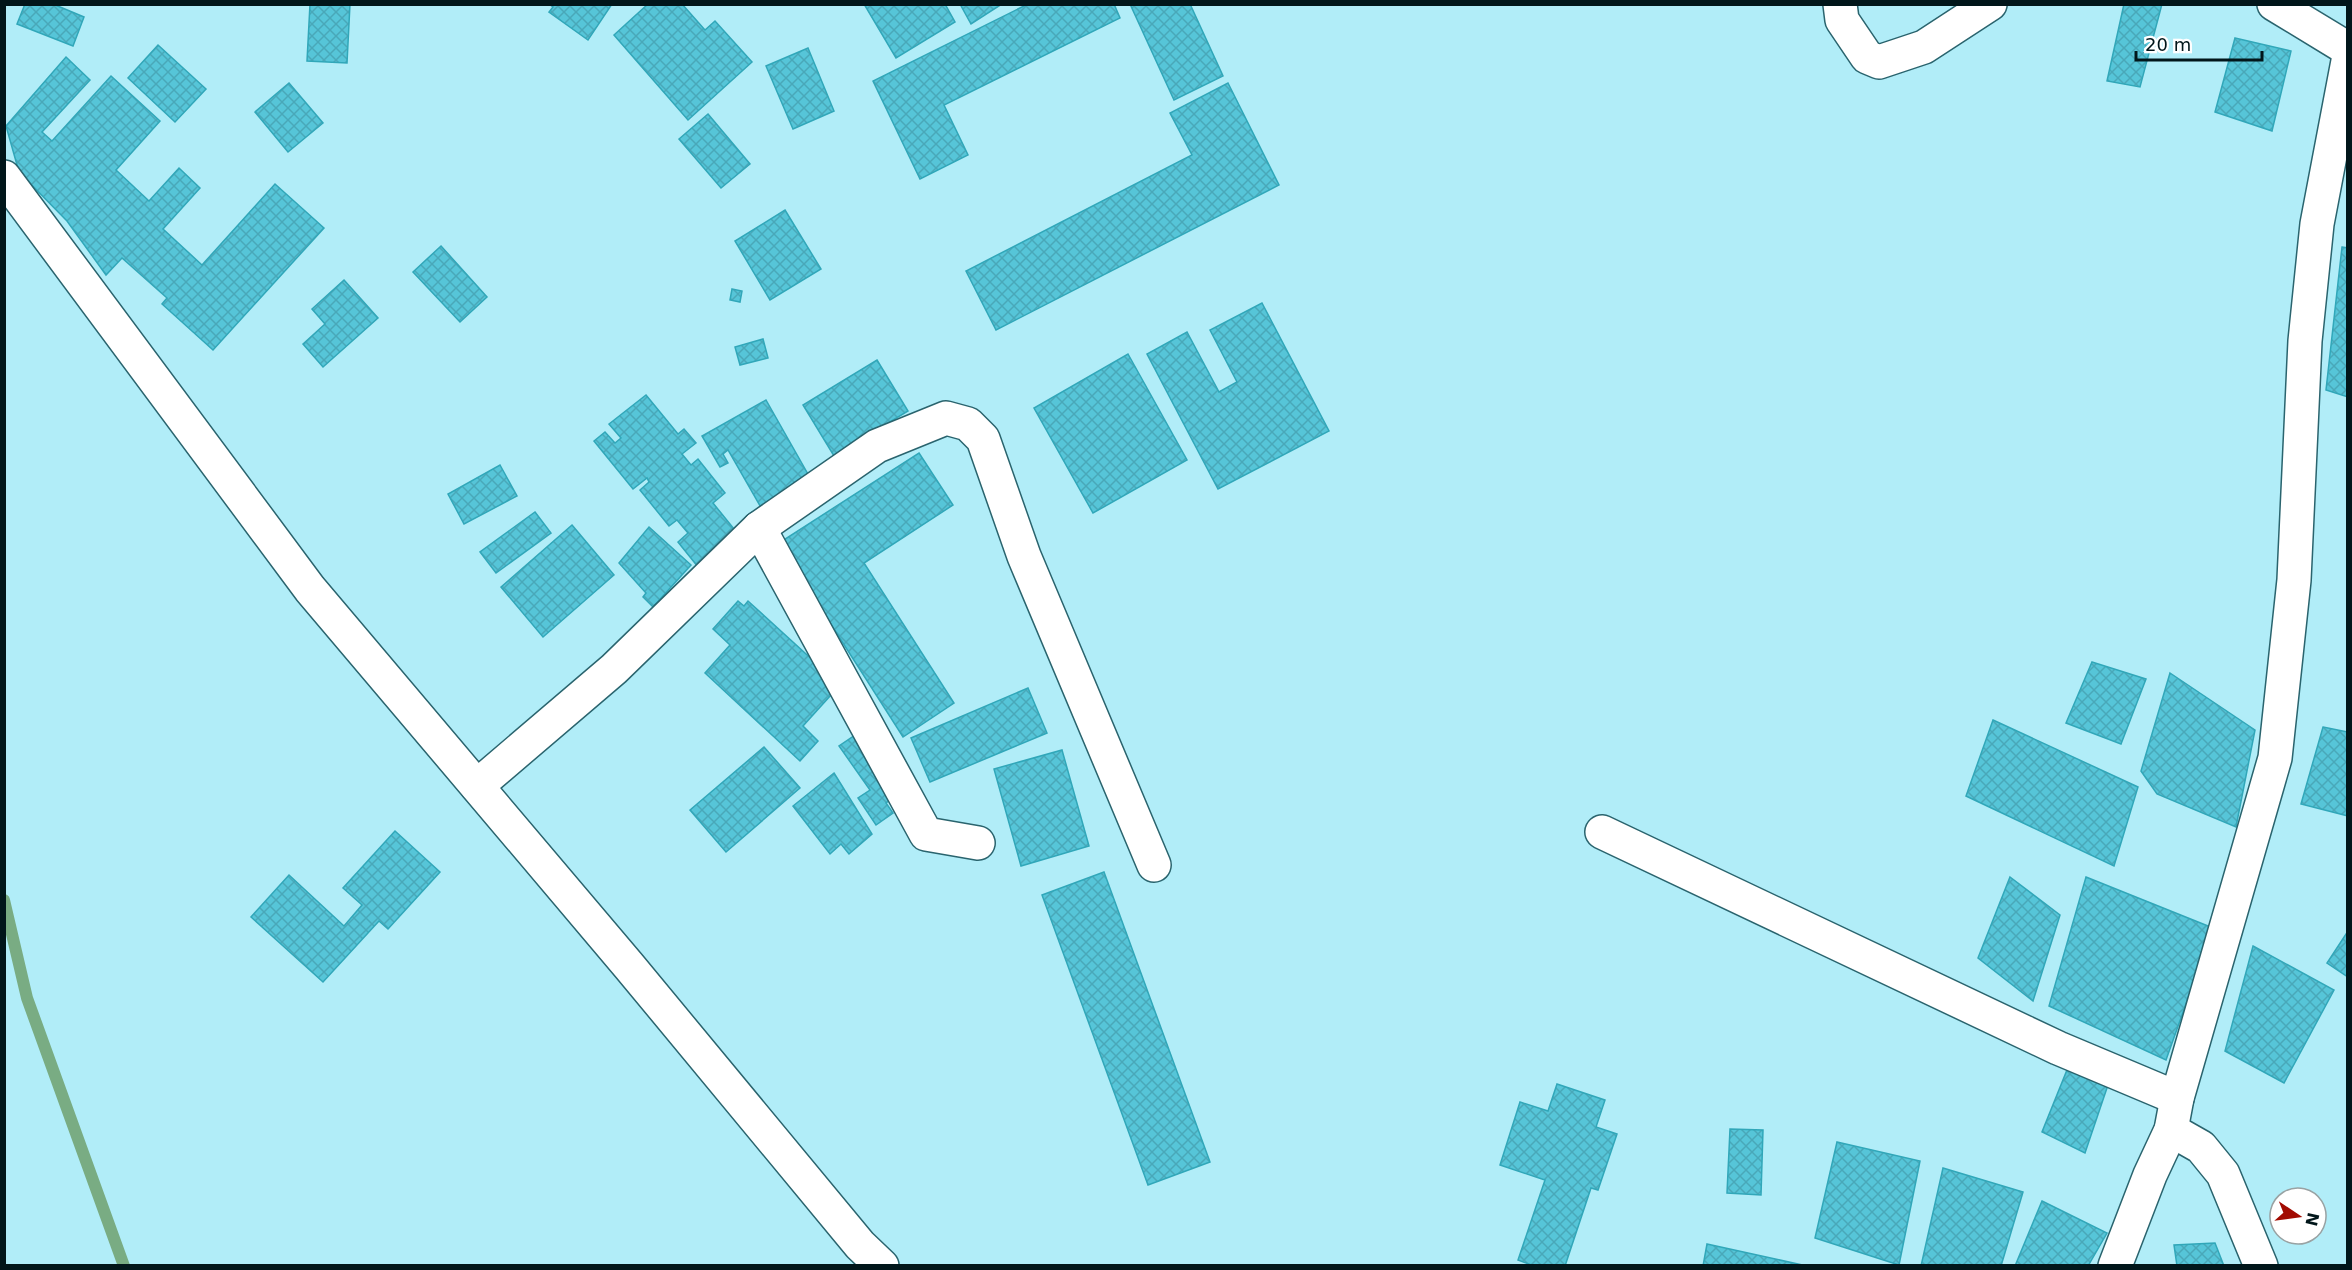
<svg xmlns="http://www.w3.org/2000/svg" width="2352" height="1270" font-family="'DejaVu Sans',sans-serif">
<defs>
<pattern id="building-cross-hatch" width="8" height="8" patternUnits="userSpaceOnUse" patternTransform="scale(1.5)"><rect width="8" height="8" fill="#56c5d8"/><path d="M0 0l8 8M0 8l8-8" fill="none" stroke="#49a8b9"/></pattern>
</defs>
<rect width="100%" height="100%" fill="#b1edf8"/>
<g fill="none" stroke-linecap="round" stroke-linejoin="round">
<polyline stroke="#79ac83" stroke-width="12" points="4,900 27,998 124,1266"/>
</g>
<g fill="url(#building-cross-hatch)" stroke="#31a7b9" stroke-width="1.5">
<polygon points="25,4 53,4 84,17 73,46 17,24"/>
<polygon points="310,4 350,4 347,63 307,61"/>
<polygon points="549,4 612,4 588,40 549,12 553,7"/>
<polygon points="648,4 682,4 705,30 715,21 752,62 688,120 614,35"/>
<polygon points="864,4 945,4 955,22 896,58"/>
<polygon points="960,4 1002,4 971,24"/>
<polygon points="1028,4 1114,4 1120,18 944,105 968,155 920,179 873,81"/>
<polygon points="1130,4 1190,4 1223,76 1174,100"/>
<polygon points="2124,4 2162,4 2140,87 2107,81"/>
<polygon points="2235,38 2291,51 2272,131 2215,112"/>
<polygon points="158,45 206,89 175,122 128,78"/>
<polygon points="808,48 834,111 793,129 766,66"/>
<polygon points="66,57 90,80 42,132 52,141 111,76 160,121 116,170 149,201 179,168 200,188 163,229 202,265 275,184 324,228 213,350 162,304 167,298 122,258 106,275 67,221 19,172 6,126"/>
<polygon points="289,83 323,123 288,152 255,112"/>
<polygon points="1228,83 1279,185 996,330 966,271 1192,155 1170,113"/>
<polygon points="708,114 750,164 721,188 679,139"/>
<polygon points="785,210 821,269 770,300 735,241"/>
<polygon points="441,246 487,297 460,322 413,272"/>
<polygon points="2342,247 2348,248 2348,397 2326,390"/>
<polygon points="344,280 378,318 323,367 303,344 325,324 312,309"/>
<polygon points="732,289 742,291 740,302 730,300"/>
<polygon points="1262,303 1329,431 1218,489 1147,354 1187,332 1219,392 1237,382 1210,330"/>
<polygon points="763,339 768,358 740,365 735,347"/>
<polygon points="1128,354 1187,460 1093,513 1034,408"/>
<polygon points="877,360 908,411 834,456 803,405"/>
<polygon points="646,395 678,434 684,429 696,443 682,454 691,465 698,459 725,493 713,503 738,534 698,567 678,542 688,533 677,520 669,526 640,490 649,482 647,478 633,489 594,441 605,432 615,443 621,438 609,424"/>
<polygon points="766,400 813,483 763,511 728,450 723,454 728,463 720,467 702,436"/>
<polygon points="919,453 953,505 864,563 954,703 903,737 779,543"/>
<polygon points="500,465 517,496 464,524 448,494"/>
<polygon points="535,512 551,533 496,573 480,552"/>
<polygon points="572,525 614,575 543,637 501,587"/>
<polygon points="649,527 691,565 653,607 643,597 646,593 619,563"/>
<polygon points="738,601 744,606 748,601 840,685 803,726 818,741 800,761 705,673 730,645 713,629"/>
<polygon points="2092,662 2146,679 2121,744 2066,723"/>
<polygon points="2170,673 2255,730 2236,827 2157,794 2141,771"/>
<polygon points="1028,688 1047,733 930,782 911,738"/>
<polygon points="1993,720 2138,787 2114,866 1966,796"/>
<polygon points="870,725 911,785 886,803 893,813 876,825 858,798 870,790 839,746"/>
<polygon points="2323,727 2348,732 2348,816 2301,804"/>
<polygon points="764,747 800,788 726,852 690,810"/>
<polygon points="1062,750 1089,846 1021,866 994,769"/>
<polygon points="834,773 872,834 849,854 841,844 830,854 793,806"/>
<polygon points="395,831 440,872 388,929 379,921 323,982 251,917 289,875 344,926 362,905 343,888"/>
<polygon points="1104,872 1210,1162 1148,1185 1042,895"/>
<polygon points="2010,877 2060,915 2033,1001 1978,958"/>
<polygon points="2086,877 2213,928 2166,1060 2049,1006"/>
<polygon points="2348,931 2348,977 2327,963"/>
<polygon points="2253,946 2334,990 2284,1083 2225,1051"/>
<polygon points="2067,1070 2109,1082 2085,1153 2042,1132"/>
<polygon points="1557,1084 1605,1100 1596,1127 1617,1134 1598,1190 1591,1188 1565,1266 1534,1266 1518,1260 1545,1180 1500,1165 1520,1102 1548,1111"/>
<polygon points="1730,1129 1763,1130 1761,1195 1727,1193"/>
<polygon points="1837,1142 1920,1161 1899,1265 1815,1238"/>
<polygon points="1943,1168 2023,1192 2001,1266 1921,1266"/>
<polygon points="2042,1201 2107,1233 2088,1266 2015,1266"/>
<polygon points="2215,1243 2224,1266 2177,1266 2174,1245"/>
<polygon points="1707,1244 1807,1266 1703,1266"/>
</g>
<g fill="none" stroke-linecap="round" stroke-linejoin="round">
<defs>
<g id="street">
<polyline points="1840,4 1842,20 1867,57 1879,62 1924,47 1990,4"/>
<polyline points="2274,4 2348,49"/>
<polyline points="4,177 310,589 629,966 860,1245 882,1266"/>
<polyline points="759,528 926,834 978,843"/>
<polyline points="477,786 614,669 759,528 877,446 946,418 968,424 983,439 1024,556 1154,865"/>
<polyline points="1602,832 2058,1048 2177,1098"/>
<polyline points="2171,1130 2201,1147 2223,1174 2261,1266"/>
<polyline points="2115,1266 2150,1175 2171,1130 2177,1098 2275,758 2294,580 2305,341 2317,224 2348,61"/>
</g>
</defs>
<use href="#street" stroke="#2a646e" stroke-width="36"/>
<use href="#street" stroke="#fff" stroke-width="33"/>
</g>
<rect width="2352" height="1270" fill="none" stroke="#01161a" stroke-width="12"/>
<g transform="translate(2298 1216) rotate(103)"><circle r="28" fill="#ffffff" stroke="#99a2a3" stroke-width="1.5"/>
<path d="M0-4.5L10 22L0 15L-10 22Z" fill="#a20b02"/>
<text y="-9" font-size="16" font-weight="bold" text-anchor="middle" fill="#01161a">N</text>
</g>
<path d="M2136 51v9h126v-9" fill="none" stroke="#01161a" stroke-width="3"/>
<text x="2145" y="51" font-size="18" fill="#01161a" stroke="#ffffff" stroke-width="4.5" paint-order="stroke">20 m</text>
</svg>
